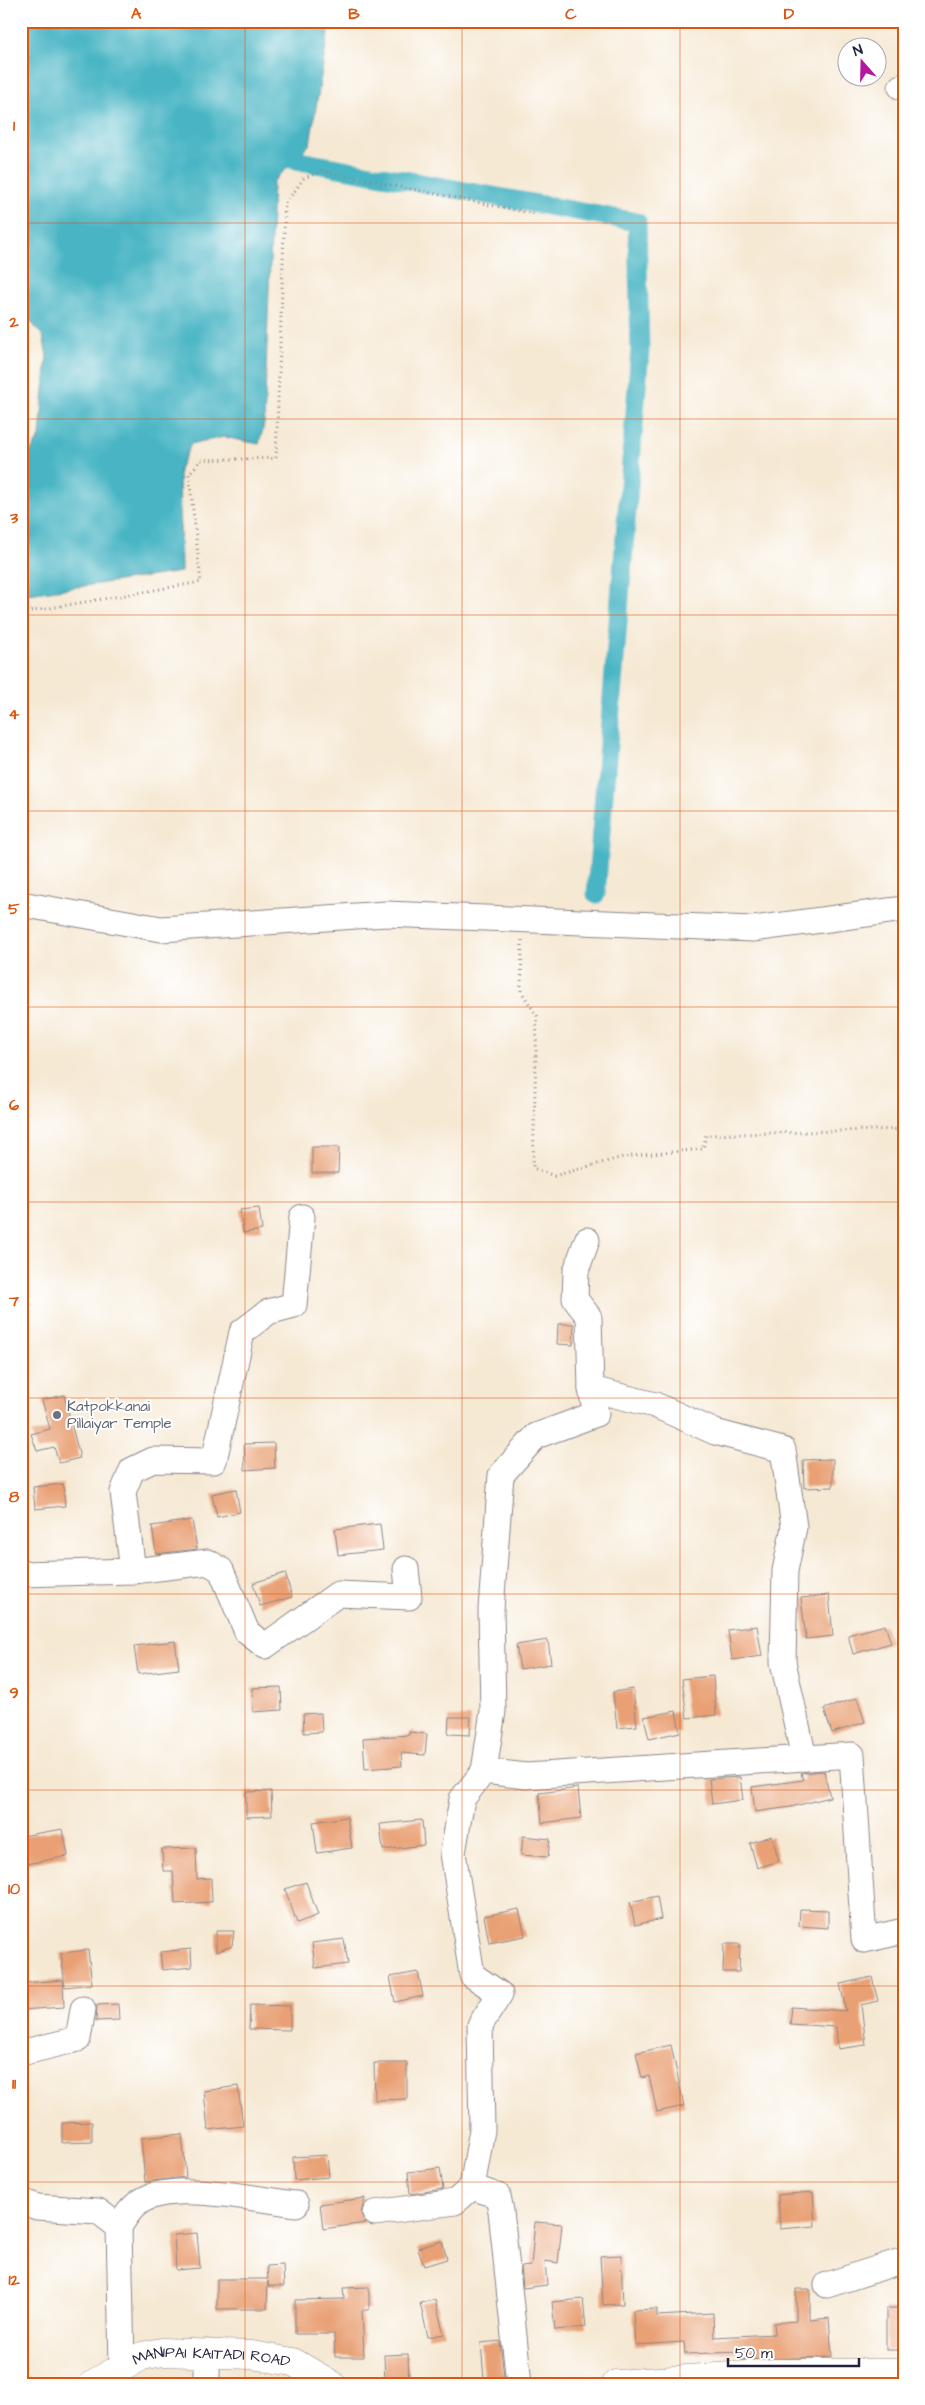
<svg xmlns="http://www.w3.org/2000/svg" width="925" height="2405" font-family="'Architects Daughter',sans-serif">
<rect width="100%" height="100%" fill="#fff"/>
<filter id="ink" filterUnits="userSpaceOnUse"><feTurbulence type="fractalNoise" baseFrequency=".02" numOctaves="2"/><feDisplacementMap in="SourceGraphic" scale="10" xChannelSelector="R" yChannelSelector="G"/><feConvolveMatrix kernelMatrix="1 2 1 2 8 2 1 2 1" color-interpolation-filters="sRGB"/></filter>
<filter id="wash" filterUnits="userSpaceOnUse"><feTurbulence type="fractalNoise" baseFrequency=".0096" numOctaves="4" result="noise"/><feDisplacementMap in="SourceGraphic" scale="20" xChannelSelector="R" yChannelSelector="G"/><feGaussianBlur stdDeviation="1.12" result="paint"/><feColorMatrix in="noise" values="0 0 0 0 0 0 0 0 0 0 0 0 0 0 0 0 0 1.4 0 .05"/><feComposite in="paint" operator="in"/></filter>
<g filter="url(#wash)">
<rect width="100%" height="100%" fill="#f6e9d4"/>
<polygon fill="#48b5c4" stroke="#356c80" points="21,21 330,21 310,144 273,182 264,424 259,444 224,437 191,444 179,469 181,572 21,595 21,462 25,460 40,437 47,355 43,336 21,310"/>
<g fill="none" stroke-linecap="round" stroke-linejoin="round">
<polyline stroke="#48b5c4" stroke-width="19" points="294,160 637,222 640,350 596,894"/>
</g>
<g id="blocks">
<g fill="#e9a074">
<polygon points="312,1147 339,1147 338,1173 312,1173"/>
<polygon points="259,1208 262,1230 243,1233 240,1210"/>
<polygon points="558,1324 574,1324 573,1345 557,1344"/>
<polygon points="64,1395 80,1458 59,1463 54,1447 37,1451 31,1434 50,1429 42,1400"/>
<polygon points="274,1443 275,1468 245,1470 244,1444"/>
<polygon points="833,1459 833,1487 804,1488 803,1460"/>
<polygon points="63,1484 65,1506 35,1509 33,1487"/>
<polygon points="236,1489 240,1512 217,1517 212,1494"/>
<polygon points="192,1520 197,1549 156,1554 152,1526"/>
<polygon points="380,1524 383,1550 338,1555 335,1529"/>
<polygon points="285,1573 292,1597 260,1606 253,1583"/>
<polygon points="829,1595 833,1636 806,1639 801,1598"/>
<polygon points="885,1625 891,1643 853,1654 848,1635"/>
<polygon points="757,1626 762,1656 732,1660 728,1630"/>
<polygon points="548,1640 551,1664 520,1669 516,1645"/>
<polygon points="175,1641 179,1669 138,1674 134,1646"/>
<polygon points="713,1676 716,1715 687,1718 682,1679"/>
<polygon points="281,1687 282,1710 253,1712 252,1688"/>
<polygon points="633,1689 637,1726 617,1728 613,1692"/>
<polygon points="857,1698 865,1722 832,1733 824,1709"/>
<polygon points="676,1711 680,1732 649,1739 644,1717"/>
<polygon points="321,1713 322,1732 304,1733 303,1714"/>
<polygon points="449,1717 471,1717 470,1735 448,1734"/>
<polygon points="409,1732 427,1734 425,1755 401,1753 402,1766 365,1769 363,1738 409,1735"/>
<polygon points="824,1771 830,1797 791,1807 755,1812 752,1787 803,1780 801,1773"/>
<polygon points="740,1777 743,1800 712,1804 709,1779"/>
<polygon points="578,1788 581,1818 542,1823 539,1793"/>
<polygon points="271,1791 272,1816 246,1817 246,1792"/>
<polygon points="347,1817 352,1848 317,1853 313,1822"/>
<polygon points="422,1820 424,1845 383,1850 380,1824"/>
<polygon points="63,1829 68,1856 27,1864 22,1836"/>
<polygon points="523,1836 550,1839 548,1857 521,1855"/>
<polygon points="772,1836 779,1861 757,1868 750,1843"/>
<polygon points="196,1848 197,1879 211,1878 212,1902 175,1904 173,1871 163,1871 162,1849"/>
<polygon points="306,1882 318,1915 297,1923 285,1889"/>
<polygon points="657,1896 661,1919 635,1925 630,1902"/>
<polygon points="519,1909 525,1936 489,1943 484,1916"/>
<polygon points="800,1909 828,1910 828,1928 799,1926"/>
<polygon points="216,1931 234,1931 232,1946 216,1952"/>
<polygon points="344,1939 348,1964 315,1968 312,1943"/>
<polygon points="724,1944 740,1944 739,1972 723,1972"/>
<polygon points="191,1949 192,1967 162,1970 160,1952"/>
<polygon points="88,1950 92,1984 65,1987 61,1953"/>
<polygon points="418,1972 423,1996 395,2002 390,1977"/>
<polygon points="872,1977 878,2001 861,2005 866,2045 838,2049 836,2027 790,2024 792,2007 846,2011 840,1984"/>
<polygon points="63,1980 64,2007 21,2010 21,1983"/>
<polygon points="118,2004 119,2020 96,2021 97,2005"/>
<polygon points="250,2005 290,2006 290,2030 249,2029"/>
<polygon points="671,2045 684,2106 657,2112 649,2076 642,2078 636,2053"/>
<polygon points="374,2063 407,2063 407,2099 375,2100"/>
<polygon points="238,2086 243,2126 208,2130 204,2091"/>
<polygon points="92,2122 92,2142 62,2143 62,2123"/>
<polygon points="182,2134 186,2177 145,2182 141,2138"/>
<polygon points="327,2155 329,2177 294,2180 293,2157"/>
<polygon points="440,2168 443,2189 410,2194 408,2172"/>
<polygon points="813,2192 815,2226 780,2229 778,2195"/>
<polygon points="365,2198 361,2214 366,2223 323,2229 320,2204"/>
<polygon points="535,2222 562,2224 558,2263 545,2261 547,2285 523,2288 521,2267 531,2266"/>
<polygon points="197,2233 200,2268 176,2270 174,2235"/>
<polygon points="442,2241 447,2259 424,2266 418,2248"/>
<polygon points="621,2255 623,2304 603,2305 600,2256"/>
<polygon points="283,2265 284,2286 268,2286 268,2281 267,2309 217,2309 217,2279 268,2279 267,2266"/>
<polygon points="369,2287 369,2310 362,2310 364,2357 335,2357 334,2334 295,2334 295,2300 344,2299 343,2288"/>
<polygon points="796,2289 810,2289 810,2320 829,2318 832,2357 741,2360 741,2352 685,2354 684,2342 635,2345 633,2310 657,2309 657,2316 713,2313 714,2337 775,2334 774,2323 796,2321"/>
<polygon points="583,2299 586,2327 555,2330 552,2302"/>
<polygon points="435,2300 444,2334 428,2337 420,2303"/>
<rect x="886" y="2308" width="18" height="42"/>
<polygon points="500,2341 504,2377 484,2379 481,2343"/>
<polygon points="408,2354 409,2381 385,2382 384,2355"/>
</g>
</g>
</g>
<g filter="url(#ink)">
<use href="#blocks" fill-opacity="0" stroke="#8c8688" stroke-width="1"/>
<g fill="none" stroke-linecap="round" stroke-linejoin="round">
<defs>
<g id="minor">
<polyline points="901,87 904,87"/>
<polyline points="21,904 161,929 386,914 753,929 904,909"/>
<polyline points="591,1389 655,1405 715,1432 783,1450 794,1527 785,1571 783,1662 804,1758"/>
<polyline points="133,1571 208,1562 221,1570 247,1632 265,1646 338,1594 409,1597 406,1569"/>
<polyline points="21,1574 133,1571 123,1492 132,1470 153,1460 214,1461 242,1332 268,1312 294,1305 302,1217"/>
<polyline points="484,1771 493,1711 491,1609 501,1475 536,1436 596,1414 591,1389 589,1317 575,1299 576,1271 587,1240"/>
<polyline points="21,2053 78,2039 83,2009"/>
<polyline points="472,2187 482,2130 480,2025 500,1994 472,1975 453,1853 462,1799 484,1771 526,1776 852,1755 864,1940 904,1931"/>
<polyline points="21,2201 37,2207 98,2211 119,2227 122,2366 116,2384"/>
<polyline points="375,2213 455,2202 472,2187 498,2196 501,2211 519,2384"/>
<path d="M119,2227C127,2214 134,2203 149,2197C185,2184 257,2199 296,2204"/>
<polyline points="827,2285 904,2260"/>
<polyline points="207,2352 207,2384"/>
</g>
<g id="major">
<path id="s1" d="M93,2384L142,2356L162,2352L252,2355L293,2362L331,2384"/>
<polyline points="616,2384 773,2373 904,2373"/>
</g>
</defs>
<use href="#minor" stroke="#8c8688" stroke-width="27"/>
<use href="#major" stroke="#8c8688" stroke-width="29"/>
<g stroke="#8c8688" stroke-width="3" stroke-dasharray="1 4" stroke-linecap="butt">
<polyline points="21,613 201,582 189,474 201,460 276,458 285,204 304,178 322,171 535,214"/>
<polyline points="522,940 521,991 537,1016 533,1168 554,1176 623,1157 703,1149 706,1135 904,1129"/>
</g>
<use href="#minor" stroke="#fff" stroke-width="25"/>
<use href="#major" stroke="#fff" stroke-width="28"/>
</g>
</g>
<path fill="none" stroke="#de560e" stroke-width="1" stroke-opacity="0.55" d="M245,21V2384M462,21V2384M680,21V2384M21,223H904M21,419H904M21,615H904M21,811H904M21,1007H904M21,1202H904M21,1398H904M21,1594H904M21,1790H904M21,1986H904M21,2182H904"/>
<circle fill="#6b7280" stroke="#fff" stroke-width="2" cx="57" cy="1415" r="5"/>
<g text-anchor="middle" stroke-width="4" stroke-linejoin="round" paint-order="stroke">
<g font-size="15" fill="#5b616d" stroke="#fff" text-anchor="start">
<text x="67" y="1411">Katpokkanai<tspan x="67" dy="17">Pillaiyar Temple</tspan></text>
</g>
<g font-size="15" fill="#22223b" stroke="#fff">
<text dy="5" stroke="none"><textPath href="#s1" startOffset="126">MANIPAI KAITADI ROAD</textPath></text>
</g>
</g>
<rect width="925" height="2405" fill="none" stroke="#fff" stroke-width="55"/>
<g transform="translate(862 62) rotate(340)"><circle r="24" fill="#ffffff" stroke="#a7a7b1"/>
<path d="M0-4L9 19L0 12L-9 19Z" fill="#b5179e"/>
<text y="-8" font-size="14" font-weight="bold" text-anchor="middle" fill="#22223b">N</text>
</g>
<path d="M728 2358v8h131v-8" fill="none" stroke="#22223b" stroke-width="2.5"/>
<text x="735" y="2358" font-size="15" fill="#22223b" stroke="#ffffff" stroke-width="4" paint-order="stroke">50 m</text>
<rect x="28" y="28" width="870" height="2350" fill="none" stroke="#de560e" stroke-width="2"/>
<g font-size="16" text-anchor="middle" font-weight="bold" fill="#de560e">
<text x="136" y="19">A</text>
<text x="354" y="19">B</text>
<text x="571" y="19">C</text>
<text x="789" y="19">D</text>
<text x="14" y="131">1</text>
<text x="14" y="327">2</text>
<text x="14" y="523">3</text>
<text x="14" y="719">4</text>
<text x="14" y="914">5</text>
<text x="14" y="1110">6</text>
<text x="14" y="1306">7</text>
<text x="14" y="1502">8</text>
<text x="14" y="1698">9</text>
<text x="14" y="1894">10</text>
<text x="14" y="2089">11</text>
<text x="14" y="2285">12</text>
</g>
</svg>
